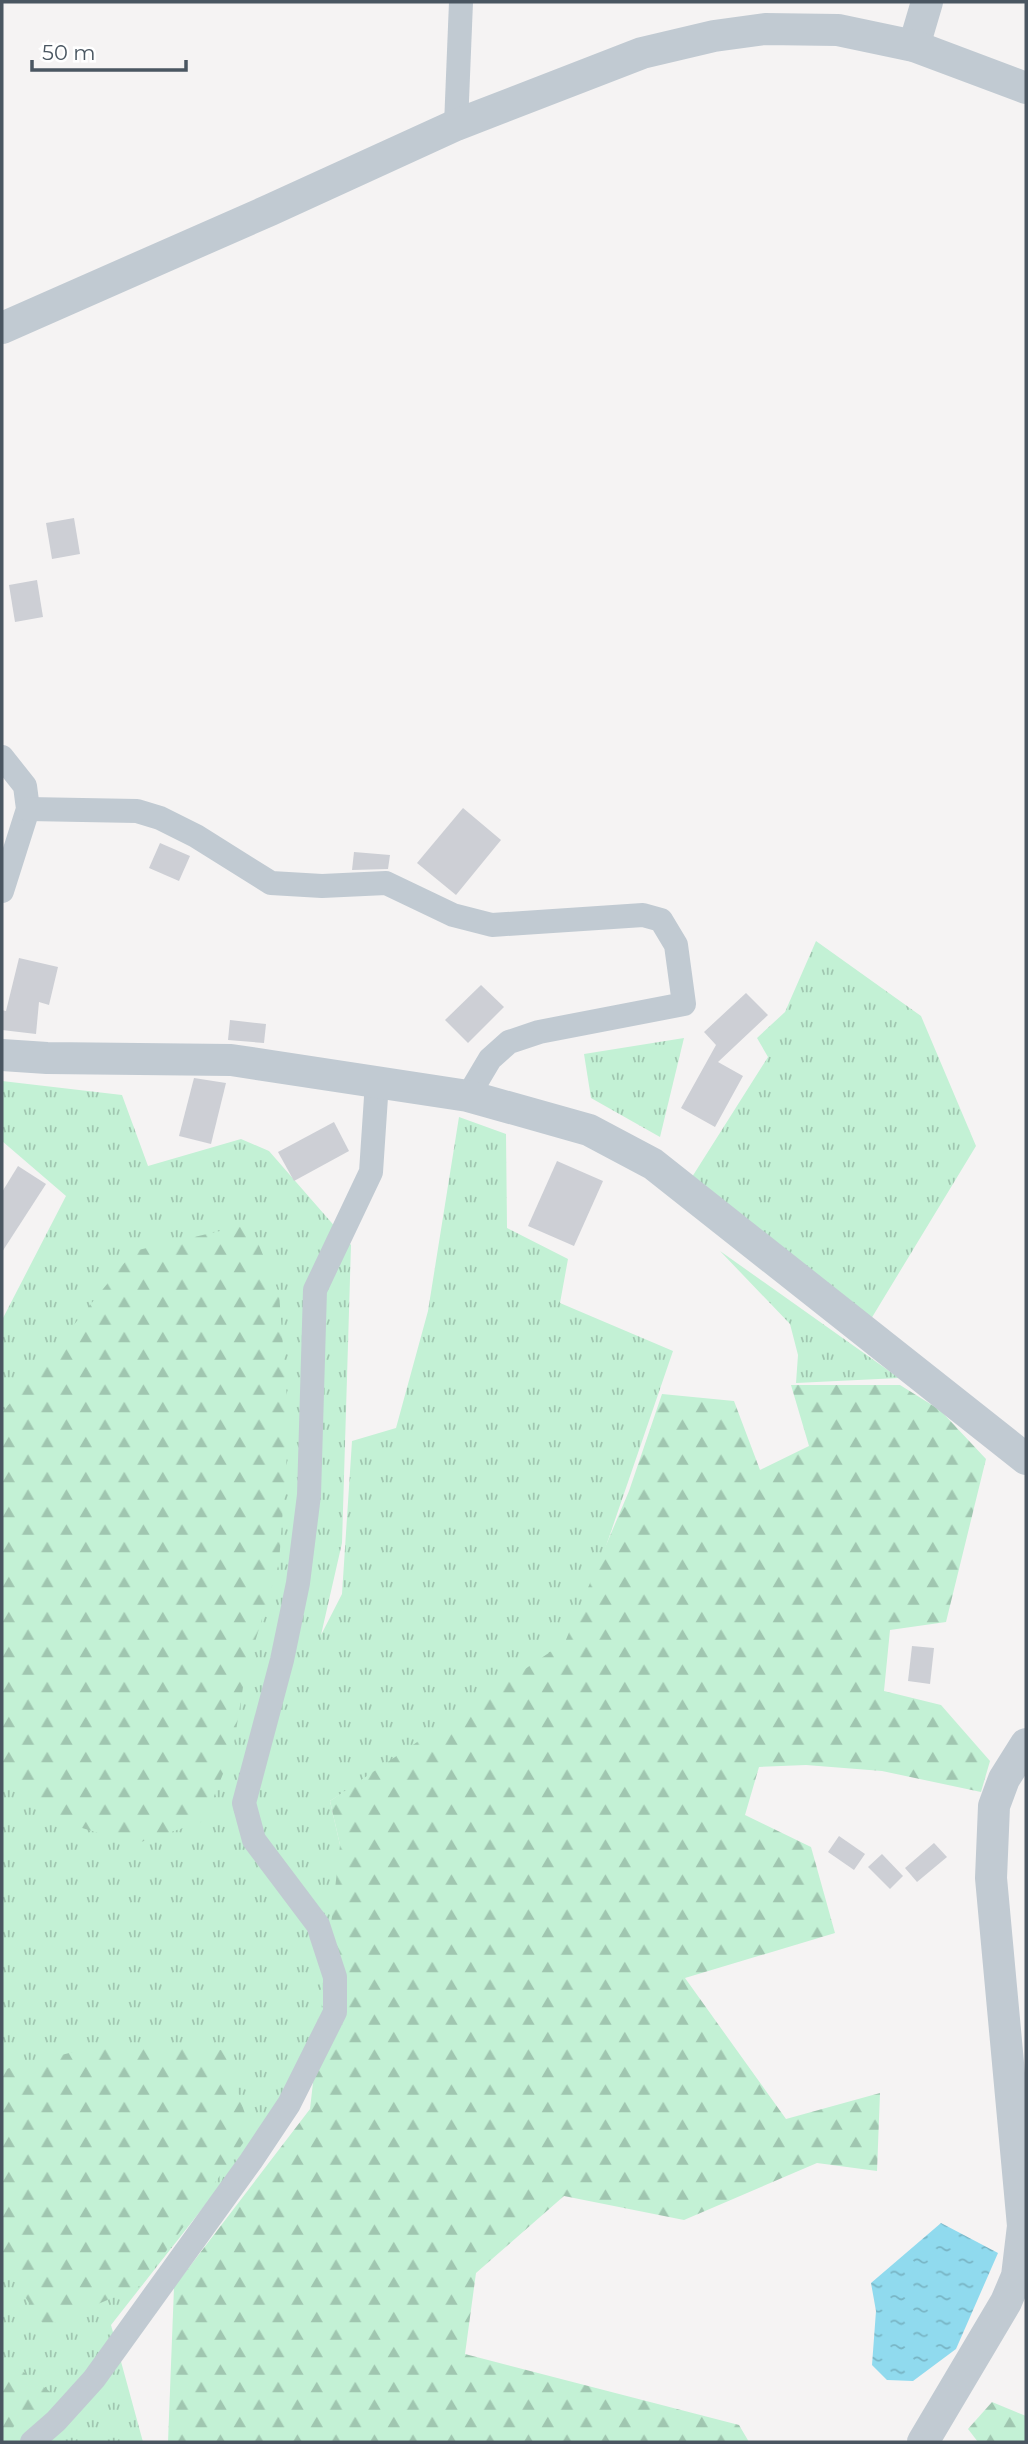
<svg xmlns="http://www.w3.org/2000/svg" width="1028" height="2444" font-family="Montserrat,sans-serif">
<defs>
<pattern id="grass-tufts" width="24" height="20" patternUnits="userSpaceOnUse" patternTransform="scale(1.75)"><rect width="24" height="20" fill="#c3f1d5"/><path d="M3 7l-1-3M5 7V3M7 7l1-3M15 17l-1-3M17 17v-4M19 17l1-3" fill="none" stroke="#a0c6b0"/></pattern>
<pattern id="forest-firs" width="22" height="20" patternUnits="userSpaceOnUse" patternTransform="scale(1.75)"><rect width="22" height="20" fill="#c3f1d5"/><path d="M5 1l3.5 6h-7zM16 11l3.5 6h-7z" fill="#a0c6b0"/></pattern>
<pattern id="water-ripples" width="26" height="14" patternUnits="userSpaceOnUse" patternTransform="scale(1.75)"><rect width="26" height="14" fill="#90daee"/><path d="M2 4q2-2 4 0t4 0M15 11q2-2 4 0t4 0" fill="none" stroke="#78b4c4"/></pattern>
</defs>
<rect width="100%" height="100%" fill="#f5f3f3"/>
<g fill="url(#grass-tufts)">
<polygon points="816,941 921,1016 976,1146 871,1319 692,1177 768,1057 757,1038 785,1012"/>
<polygon points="684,1038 660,1137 591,1098 584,1054"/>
<polygon points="2,1081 122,1095 148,1166 241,1139 269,1151 351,1245 342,1543 321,1635 342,1594 352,1441 396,1428 428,1311 459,1117 506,1134 507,1228 568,1259 560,1303 673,1351 571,1648 330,1801 340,1845 344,2028 111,2325 143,2442 2,2442 2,1320 66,1196 2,1141"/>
<polygon points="720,1251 899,1378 796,1383 798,1355 790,1324"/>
</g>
<g fill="url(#forest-firs)">
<polygon points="250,1224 279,1293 289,1426 279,1563 245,1675 233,1749 204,1821 135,1844 59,1821 2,1775 2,1413 134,1251"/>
<polygon points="791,1385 900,1385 940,1410 986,1459 946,1622 890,1630 884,1691 941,1705 990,1761 981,1792 882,1771 806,1765 759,1767 745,1815 811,1847 835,1933 685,1978 786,2119 880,2093 877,2171 817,2163 684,2220 564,2196 476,2273 465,2354 739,2425 749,2442 168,2442 174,2287 310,2109 340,1845 330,1801 565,1642 629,1491 662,1394 734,1401 760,1470 809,1446"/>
<polygon points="93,2047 224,2050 251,2132 142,2285 45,2327 2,2262 2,2070"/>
<polygon points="2,2356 53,2394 2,2436"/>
<polygon points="992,2402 1026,2416 1026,2442 978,2442 968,2429"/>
</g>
<polygon fill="url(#water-ripples)" points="941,2223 998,2253 956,2349 913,2381 887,2380 872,2365 876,2311 871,2283"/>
<g fill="#cdcfd5">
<polygon points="74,518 80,554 52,559 46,523"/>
<polygon points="37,580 43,617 15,622 9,585"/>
<polygon points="463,808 501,840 456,895 417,863"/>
<polygon points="160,843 190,856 179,881 149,868"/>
<polygon points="354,852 390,855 388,869 352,870"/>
<polygon points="19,958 58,967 49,1005 39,1002 36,1034 2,1030 2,1010 6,1011"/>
<polygon points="481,985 504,1007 468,1043 445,1020"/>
<polygon points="746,993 768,1015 718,1062 743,1076 715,1127 681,1108 716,1045 704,1032"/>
<polygon points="230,1020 266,1024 264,1043 228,1040"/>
<polygon points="194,1078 226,1083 211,1144 179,1136"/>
<polygon points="334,1122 349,1151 294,1181 278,1152"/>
<polygon points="557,1161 603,1181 574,1246 528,1226"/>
<polygon points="18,1166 46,1184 2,1252 2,1192"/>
<polygon points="912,1646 934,1648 930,1684 908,1681"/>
<polygon points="839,1836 865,1854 854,1870 828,1852"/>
<polygon points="934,1843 947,1857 917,1882 905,1868"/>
<polygon points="882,1854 903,1876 890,1889 868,1867"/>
</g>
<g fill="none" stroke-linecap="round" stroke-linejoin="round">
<g stroke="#c1cad2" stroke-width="24">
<polyline points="456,125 461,2"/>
<polyline points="2,757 25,786 28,809 2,891"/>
<polyline points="28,809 137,811 160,818 196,836 271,883 322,886 386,883 453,915 492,925 643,915 661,920 676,945 684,1004 539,1032 509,1042 490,1059 468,1096"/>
<polyline points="32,2442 56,2421 94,2379 251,2161 289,2104 335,2012 335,1977 318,1925 254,1840 244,1803 282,1660 298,1583 309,1495 315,1290 371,1172 377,1082"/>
</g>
<g stroke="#c1cad2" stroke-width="32">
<polyline points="914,46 927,2"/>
<polyline points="2,328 270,210 456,125 642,53 714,36 765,29 838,30 914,46 1026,88"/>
<polyline points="2,1055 47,1058 231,1060 468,1096 589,1130 653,1164 1026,1459"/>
<polyline points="923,2442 1006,2302 1017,2276 1023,2226 991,1878 994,1806 1004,1779 1026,1744"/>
</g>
</g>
<rect width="1028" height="2444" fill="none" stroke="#4a5661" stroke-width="7"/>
<path d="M32 60v10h154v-10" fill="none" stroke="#4a5661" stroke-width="3.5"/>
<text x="42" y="60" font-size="21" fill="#4a5661" stroke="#ffffff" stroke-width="5" paint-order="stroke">50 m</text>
</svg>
